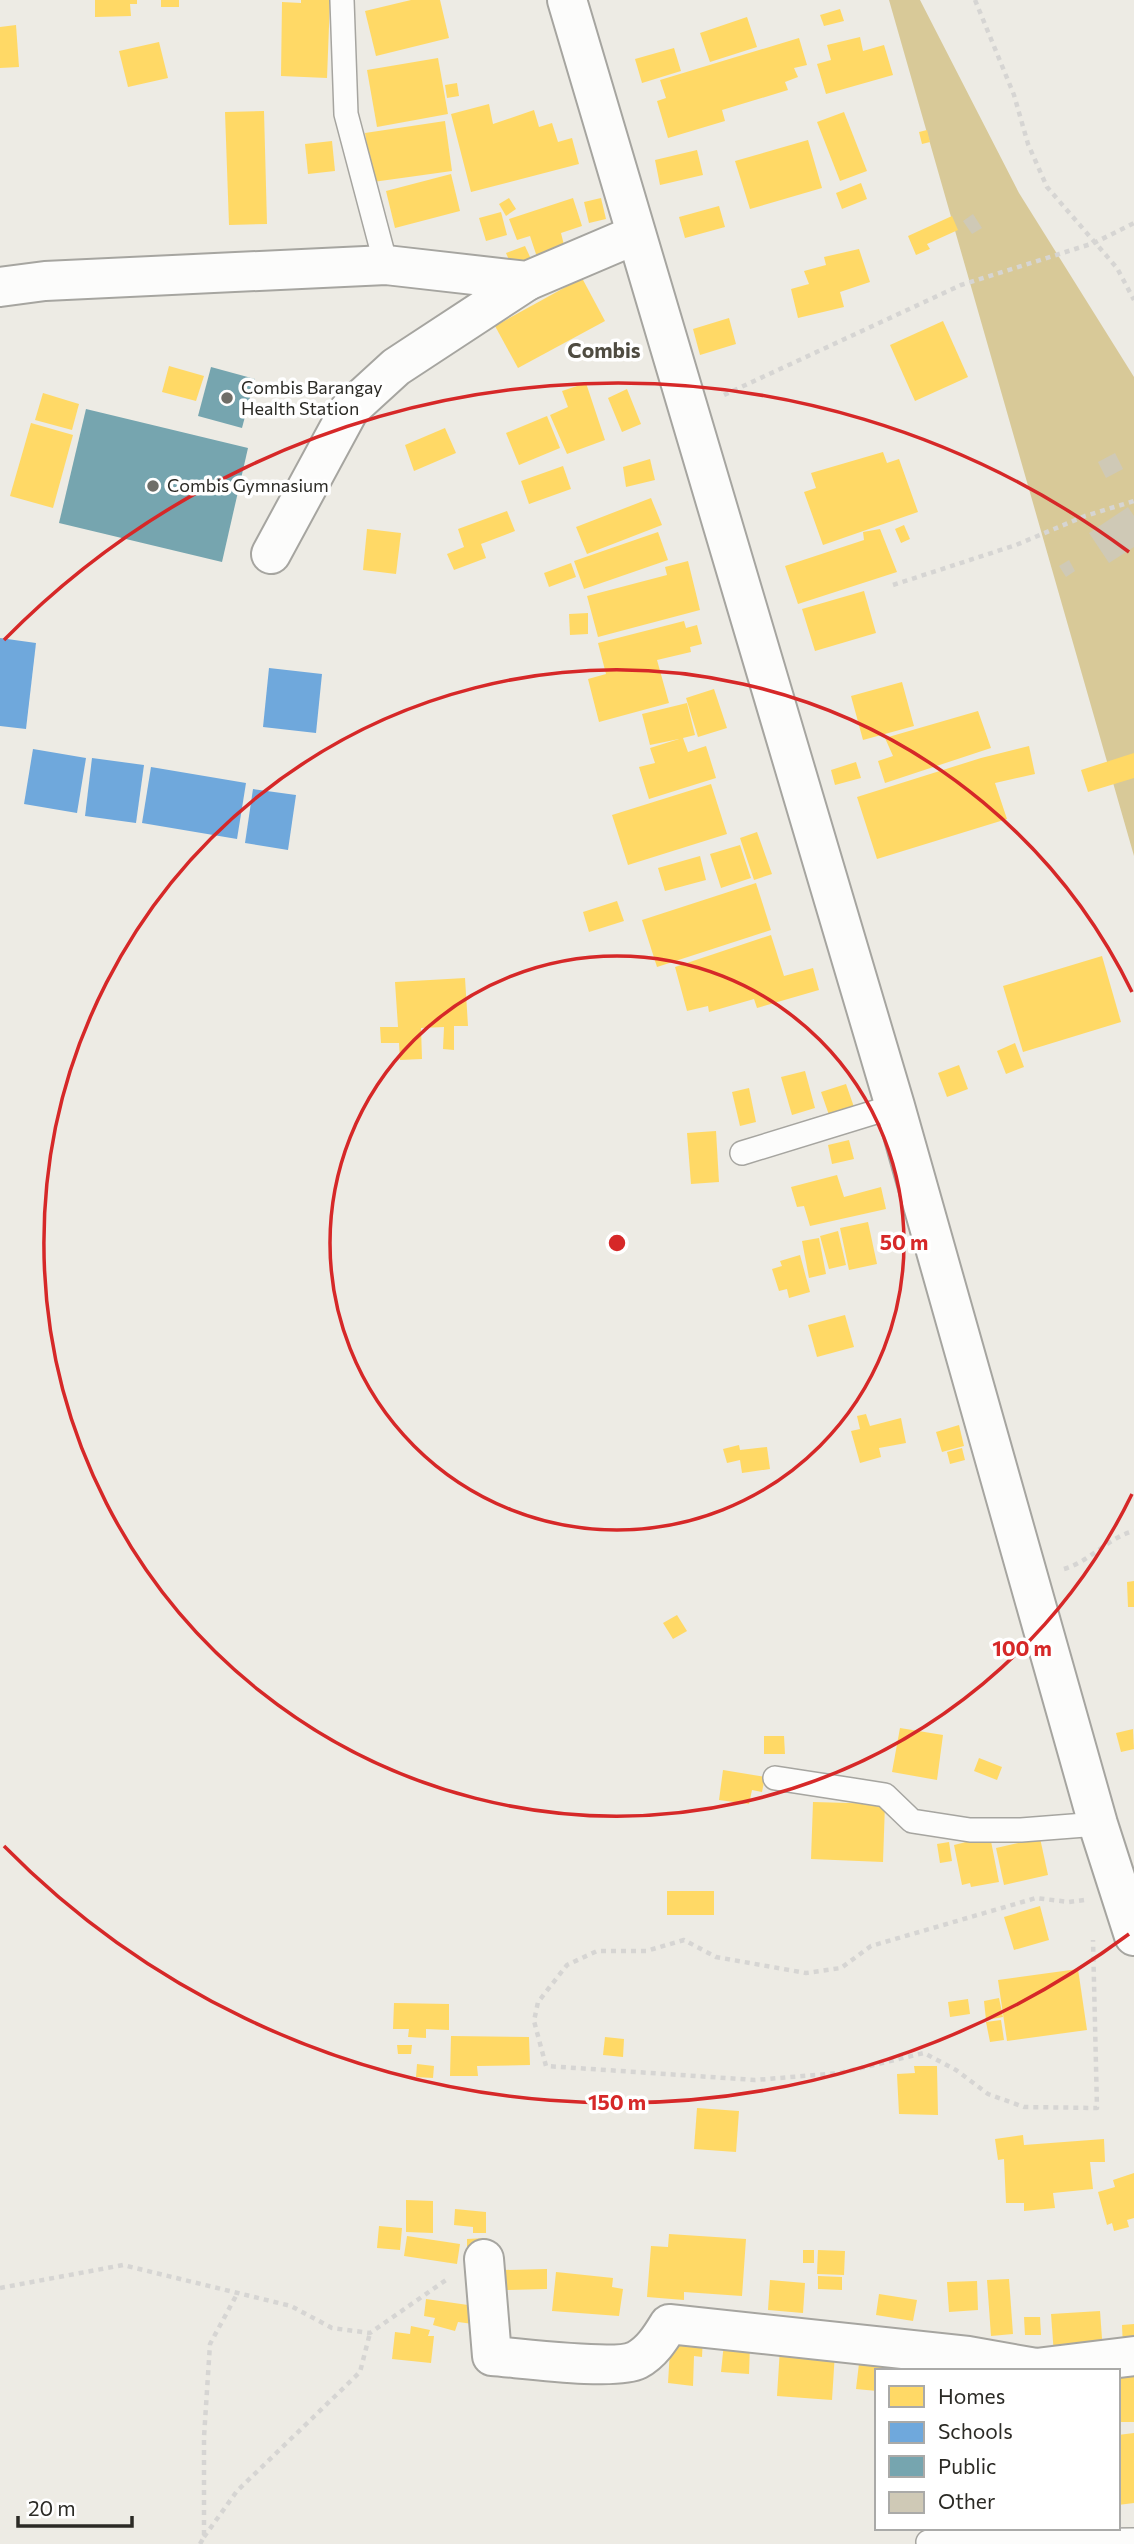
<svg xmlns="http://www.w3.org/2000/svg" width="1134" height="2544" font-family="Commissioner,sans-serif">
<rect width="100%" height="100%" fill="#edebe4"/>
<polygon fill="#d8c998" points="889,0 920,0 1019,193 1134,377 1134,856"/>
<g fill="#ffd966">
<polygon points="95,0 137,0 137,4 130,4 131,16 95,17"/>
<rect x="161" y="0" width="18" height="7"/>
<polygon points="301,0 330,0 327,78 281,76 282,2 301,3"/>
<polygon points="411,0 440,0 449,38 376,56 365,11"/>
<polygon points="840,9 844,21 824,26 820,15"/>
<polygon points="747,17 757,47 710,62 700,33"/>
<polygon points="16,25 19,67 0,68 0,27"/>
<polygon points="860,37 863,51 884,45 893,75 826,94 817,64 831,60 827,45"/>
<polygon points="799,38 807,65 794,68 798,77 785,82 788,90 722,110 725,121 668,138 657,101 666,98 660,80"/>
<polygon points="159,42 168,78 128,87 119,51"/>
<polygon points="674,48 681,71 642,83 635,59"/>
<polygon points="438,58 448,114 377,127 367,70"/>
<polygon points="457,83 459,96 447,98 445,85"/>
<polygon points="489,104 493,124 534,110 539,127 552,123 558,142 572,138 579,164 471,192 451,114"/>
<polygon points="264,111 267,224 229,225 225,112"/>
<polygon points="844,112 867,171 840,181 817,122"/>
<polygon points="445,121 452,171 373,182 365,133"/>
<polygon points="927,130 930,142 922,144 919,132"/>
<polygon points="808,140 822,188 750,209 735,161"/>
<polygon points="332,141 335,171 308,174 305,144"/>
<polygon points="697,150 703,175 660,185 655,160"/>
<polygon points="451,174 460,211 395,228 386,191"/>
<polygon points="861,183 867,199 842,209 836,193"/>
<polygon points="509,198 516,209 506,216 499,204"/>
<polygon points="573,198 582,226 561,233 565,249 537,257 530,236 517,240 509,219"/>
<polygon points="601,198 606,219 589,223 584,202"/>
<polygon points="719,206 725,227 685,238 679,217"/>
<polygon points="501,212 507,235 486,241 479,218"/>
<polygon points="952,216 958,230 927,244 930,249 916,255 908,236"/>
<polygon points="525,246 531,259 512,267 506,253"/>
<polygon points="859,249 870,282 840,292 844,307 798,318 791,289 809,284 804,271 826,265 824,257"/>
<polygon points="582,278 605,321 518,368 495,326"/>
<polygon points="729,318 736,344 700,355 693,329"/>
<polygon points="943,321 968,377 915,401 890,345"/>
<polygon points="169,366 204,376 196,401 162,392"/>
<polygon points="586,383 605,440 567,454 550,415 568,407 562,391"/>
<polygon points="627,389 641,424 622,432 608,398"/>
<polygon points="43,393 79,404 72,430 35,420"/>
<polygon points="547,416 560,448 519,465 506,433"/>
<polygon points="31,423 73,435 53,508 10,496"/>
<polygon points="445,428 456,453 414,471 405,445"/>
<polygon points="883,452 887,463 899,459 918,512 823,545 804,492 816,488 811,473"/>
<polygon points="650,459 655,480 626,487 623,467"/>
<polygon points="563,466 571,489 529,504 521,481"/>
<polygon points="651,498 662,525 587,554 576,527"/>
<polygon points="507,511 515,531 481,544 486,558 454,570 447,554 464,547 458,529"/>
<polygon points="904,525 910,539 901,543 895,529"/>
<polygon points="367,529 401,533 396,574 363,570"/>
<polygon points="880,529 897,572 798,604 785,566 864,540 863,532"/>
<polygon points="658,532 668,560 584,589 574,561"/>
<polygon points="688,561 700,610 598,637 587,596 667,575 665,567"/>
<polygon points="571,563 576,577 549,587 544,573"/>
<polygon points="864,591 876,633 815,651 802,609"/>
<polygon points="588,613 588,634 570,635 569,614"/>
<polygon points="684,621 686,628 697,625 702,644 690,647 691,652 657,660 669,703 599,722 588,679 606,674 598,643"/>
<polygon points="902,682 914,726 863,740 851,696"/>
<polygon points="714,689 727,728 698,737 686,698"/>
<polygon points="687,703 695,735 683,738 688,752 706,746 716,778 649,799 639,767 655,763 650,748 679,739 650,745 642,714"/>
<polygon points="978,711 991,748 885,783 878,761 893,756 885,738"/>
<polygon points="1029,746 1035,774 995,783 1007,819 877,859 857,797 981,758"/>
<polygon points="1134,753 1134,778 1088,792 1081,770"/>
<polygon points="856,762 861,778 835,785 831,770"/>
<polygon points="711,784 727,834 628,865 612,815"/>
<polygon points="757,832 772,874 754,880 740,838"/>
<polygon points="740,845 751,878 721,888 710,854"/>
<polygon points="700,856 706,880 665,891 658,868"/>
<polygon points="756,883 771,930 657,967 642,920"/>
<polygon points="617,901 624,921 589,932 583,912"/>
<polygon points="771,935 784,976 813,968 819,990 757,1008 754,999 709,1012 708,1006 687,1011 675,967"/>
<polygon points="1102,956 1121,1022 1023,1052 1003,986"/>
<polygon points="465,978 468,1026 454,1026 454,1050 443,1049 444,1027 421,1028 422,1059 400,1060 399,1043 381,1043 380,1027 398,1027 395,982"/>
<polygon points="1015,1043 1024,1067 1006,1074 997,1051"/>
<polygon points="959,1065 968,1089 947,1097 938,1073"/>
<polygon points="805,1071 815,1108 792,1115 781,1077"/>
<polygon points="846,1084 854,1107 829,1115 821,1092"/>
<polygon points="749,1088 756,1122 740,1126 732,1092"/>
<polygon points="716,1131 719,1182 691,1184 687,1133"/>
<polygon points="849,1140 854,1159 832,1164 828,1145"/>
<polygon points="837,1175 844,1197 881,1187 886,1209 810,1226 804,1206 797,1207 791,1187"/>
<polygon points="868,1222 877,1264 849,1270 840,1228"/>
<polygon points="838,1231 846,1265 829,1269 820,1236"/>
<polygon points="819,1238 826,1274 809,1278 802,1241"/>
<polygon points="800,1255 810,1292 789,1298 787,1289 779,1291 772,1269 782,1266 780,1261"/>
<polygon points="845,1315 854,1347 817,1357 808,1325"/>
<polygon points="866,1414 870,1426 901,1418 906,1443 879,1448 881,1457 860,1463 851,1431 860,1429 857,1416"/>
<polygon points="959,1425 964,1446 942,1452 936,1432"/>
<polygon points="739,1445 740,1450 767,1447 770,1469 742,1473 740,1460 727,1463 723,1449"/>
<polygon points="962,1448 965,1460 950,1464 947,1452"/>
<polygon points="1134,1581 1134,1607 1128,1607 1127,1582"/>
<polygon points="677,1615 687,1631 673,1639 663,1623"/>
<polygon points="900,1728 943,1735 937,1780 892,1772"/>
<polygon points="1133,1729 1134,1749 1121,1752 1116,1733"/>
<polygon points="764,1736 784,1736 785,1754 764,1754"/>
<polygon points="979,1758 1002,1767 997,1780 974,1771"/>
<polygon points="723,1770 765,1777 762,1792 752,1790 749,1804 719,1800"/>
<polygon points="813,1802 885,1804 883,1862 811,1859"/>
<polygon points="990,1836 999,1882 971,1887 970,1883 962,1885 954,1845"/>
<polygon points="1040,1838 1048,1875 1004,1885 996,1848"/>
<polygon points="949,1842 952,1861 940,1863 937,1844"/>
<rect x="667" y="1891" width="47" height="24"/>
<polygon points="1040,1906 1049,1940 1014,1950 1004,1917"/>
<polygon points="1078,1969 1087,2030 1007,2041 998,1980"/>
<polygon points="999,1998 1003,2017 986,2020 984,2001"/>
<polygon points="968,1999 970,2014 950,2017 948,2002"/>
<polygon points="394,2003 449,2004 449,2030 426,2029 426,2038 408,2037 409,2029 393,2029"/>
<polygon points="1001,2020 1004,2040 990,2042 986,2022"/>
<polygon points="451,2036 529,2037 530,2065 477,2066 478,2076 450,2076"/>
<polygon points="605,2037 624,2039 623,2057 603,2055"/>
<polygon points="397,2045 412,2045 411,2054 398,2054"/>
<polygon points="417,2064 434,2066 433,2078 416,2077"/>
<polygon points="914,2066 937,2066 938,2115 899,2114 897,2074 915,2073"/>
<polygon points="697,2108 739,2111 736,2152 694,2149"/>
<polygon points="1023,2135 1024,2145 1104,2139 1105,2162 1090,2162 1093,2189 1053,2193 1055,2208 1024,2211 1024,2203 1006,2203 1004,2159 998,2160 995,2139"/>
<polygon points="1134,2173 1134,2218 1127,2220 1129,2227 1114,2231 1112,2223 1107,2225 1098,2192 1115,2187 1113,2180"/>
<polygon points="406,2200 433,2201 433,2233 406,2232"/>
<polygon points="455,2209 486,2212 486,2233 473,2233 473,2227 454,2225"/>
<polygon points="379,2226 402,2228 400,2250 377,2248"/>
<polygon points="669,2234 746,2239 742,2296 684,2292 684,2300 647,2297 651,2246 668,2247"/>
<polygon points="407,2236 460,2244 457,2264 404,2256"/>
<polygon points="487,2238 488,2252 467,2254 467,2239"/>
<rect x="803" y="2250" width="11" height="13"/>
<polygon points="818,2250 845,2251 844,2275 817,2274"/>
<polygon points="547,2269 547,2289 505,2290 504,2270"/>
<polygon points="556,2272 613,2278 612,2287 623,2289 619,2316 552,2311"/>
<polygon points="818,2276 842,2277 842,2290 818,2289"/>
<polygon points="1009,2279 1013,2334 991,2336 987,2280"/>
<polygon points="770,2280 805,2283 803,2313 768,2310"/>
<polygon points="977,2281 978,2310 949,2312 947,2282"/>
<polygon points="879,2294 917,2300 913,2321 876,2315"/>
<polygon points="426,2299 475,2306 473,2324 458,2322 455,2331 433,2325 435,2318 424,2316"/>
<polygon points="1100,2311 1103,2352 1054,2355 1051,2314"/>
<polygon points="1024,2317 1040,2317 1041,2335 1025,2335"/>
<polygon points="1134,2324 1134,2348 1123,2348 1122,2325"/>
<polygon points="411,2326 430,2330 428,2336 434,2336 431,2363 392,2359 395,2332 410,2334"/>
<polygon points="671,2333 703,2336 702,2357 694,2356 693,2386 668,2383"/>
<polygon points="724,2343 750,2345 749,2374 721,2372"/>
<polygon points="780,2348 835,2352 832,2400 777,2396"/>
<polygon points="860,2355 899,2359 898,2371 877,2371 877,2391 856,2389"/>
<polygon points="1118,2371 1134,2372 1134,2422 1118,2422"/>
<polygon points="1134,2433 1134,2503 1118,2505 1118,2435"/>
</g>
<g fill="#6fa8dc">
<polygon points="0,638 36,643 26,729 0,726"/>
<polygon points="269,668 322,674 316,733 263,727"/>
<polygon points="33,749 86,758 77,813 24,804"/>
<polygon points="92,758 144,765 136,823 85,816"/>
<polygon points="151,767 246,783 237,839 142,823"/>
<polygon points="253,789 296,795 288,850 245,843"/>
</g>
<g fill="#76a5af">
<polygon points="211,367 255,379 242,428 198,416"/>
<polygon points="86,409 248,448 222,562 59,523"/>
</g>
<g fill="#cfc9b6">
<polygon points="973,214 982,228 972,234 963,221"/>
<polygon points="1115,453 1123,469 1106,478 1098,462"/>
<polygon points="1128,507 1134,516 1134,547 1109,563 1089,533"/>
<polygon points="1069,560 1075,571 1066,577 1059,566"/>
</g>
<g fill="none" stroke-linecap="round" stroke-linejoin="round">
<defs>
<g id="service">
<polyline points="342,0 346,114 386,265"/>
<polyline points="742,1153 895,1106"/>
<polyline points="775,1778 885,1795 912,1821 970,1830 1021,1830 1098,1824"/>
<polyline points="928,2542 1134,2540"/>
</g>
<g id="minor">
<polyline points="0,287 45,281 386,265 527,281 635,235"/>
<polyline points="271,554 349,410 396,367 527,281"/>
<path d="M484,2259L492,2356C520,2358 616,2371 637,2360C652,2352 661,2337 669,2324L968,2356L1036,2368L1134,2356"/>
</g>
<polyline id="primary" points="567,0 895,1106 1098,1824 1134,1936"/>
</defs>
<use href="#service" stroke="#a6a5a0" stroke-width="26"/>
<use href="#minor" stroke="#a6a5a0" stroke-width="42"/>
<use href="#primary" stroke="#a6a5a0" stroke-width="42"/>
<g stroke="#d6d5d3" stroke-width="4.5" stroke-dasharray="5 5" stroke-linecap="butt">
<polyline points="975,0 1014,95 1028,144 1047,187 1117,268 1134,300"/>
<polyline points="724,395 961,285 1094,243 1134,223"/>
<polyline points="893,585 1016,545 1085,516 1134,501"/>
<path d="M1064,1569C1091,1561 1107,1538 1134,1531"/>
<polyline points="1084,1900 1069,1902 1036,1898 871,1946 841,1968 806,1973 716,1957 684,1940 646,1951 597,1951 567,1965 538,2002 534,2021 546,2066 755,2080 840,2073 924,2053 956,2070 988,2094 1024,2107 1097,2108 1093,1940"/>
<polyline points="0,2288 123,2265 291,2306 332,2328 370,2333 446,2280"/>
<polyline points="204,2537 237,2491 360,2372 370,2333"/>
<polyline points="200,2544 204,2537 204,2437 210,2344 237,2294"/>
</g>
<use href="#service" stroke="#fcfcfb" stroke-width="23"/>
<use href="#minor" stroke="#fcfcfb" stroke-width="38"/>
<use href="#primary" stroke="#fcfcfb" stroke-width="38"/>
</g>
<g fill="none" stroke="#d62828" stroke-width="3.5">
<circle cx="617" cy="1243" r="287"/>
<path d="M1132 1494A573 573 0 1 1 1132 992"/>
<path d="M1129 1934A860 860 0 0 1 4 1846M4 640A860 860 0 0 1 1129 552"/>
</g>
<g fill="#6f6e68" stroke="#fff" stroke-width="2.5">
<circle cx="227" cy="398" r="7"/>
<circle cx="153" cy="486" r="7"/>
</g>
<g text-anchor="middle" stroke-width="7" stroke-linejoin="round" paint-order="stroke">
<g font-size="18" fill="#2b2a25" stroke="#fff" text-anchor="start">
<text x="241" y="394">Combis Barangay<tspan x="241" dy="21">Health Station</tspan></text>
<text x="167" y="492">Combis Gymnasium</text>
</g>
<g font-size="21" font-weight="bold" fill="#4f4c41" stroke="#fff">
<text x="604" y="358">Combis</text>
</g>
</g>
<circle cx="617" cy="1243" r="10" fill="#d62828" stroke="#fff" stroke-width="3.5"/>
<g font-size="21" text-anchor="middle" font-weight="bold" fill="#d62828" stroke="#fff" stroke-width="7" stroke-linejoin="round" paint-order="stroke">
<text x="904" y="1250">50 m</text>
<text x="1022" y="1656">100 m</text>
<text x="617" y="2110">150 m</text>
</g>
<rect x="875" y="2369" width="245" height="161" fill="#ffffff" stroke="#aaaaa8" stroke-width="2"/>
<rect x="889" y="2386" width="35" height="21" fill="#ffd966" stroke="#aaaaa8" stroke-width="2"/>
<text x="938" y="2404" font-size="21" fill="#2b2a25">Homes</text>
<rect x="889" y="2422" width="35" height="21" fill="#6fa8dc" stroke="#aaaaa8" stroke-width="2"/>
<text x="938" y="2439" font-size="21" fill="#2b2a25">Schools</text>
<rect x="889" y="2456" width="35" height="21" fill="#76a5af" stroke="#aaaaa8" stroke-width="2"/>
<text x="938" y="2474" font-size="21" fill="#2b2a25">Public</text>
<rect x="889" y="2492" width="35" height="21" fill="#cfc9b6" stroke="#aaaaa8" stroke-width="2"/>
<text x="938" y="2509" font-size="21" fill="#2b2a25">Other</text>
<path d="M18 2516v10h114v-10" fill="none" stroke="#2b2a25" stroke-width="3.5"/>
<text x="28" y="2516" font-size="21" fill="#2b2a25" stroke="#ffffff" stroke-width="5" paint-order="stroke">20 m</text>
</svg>
